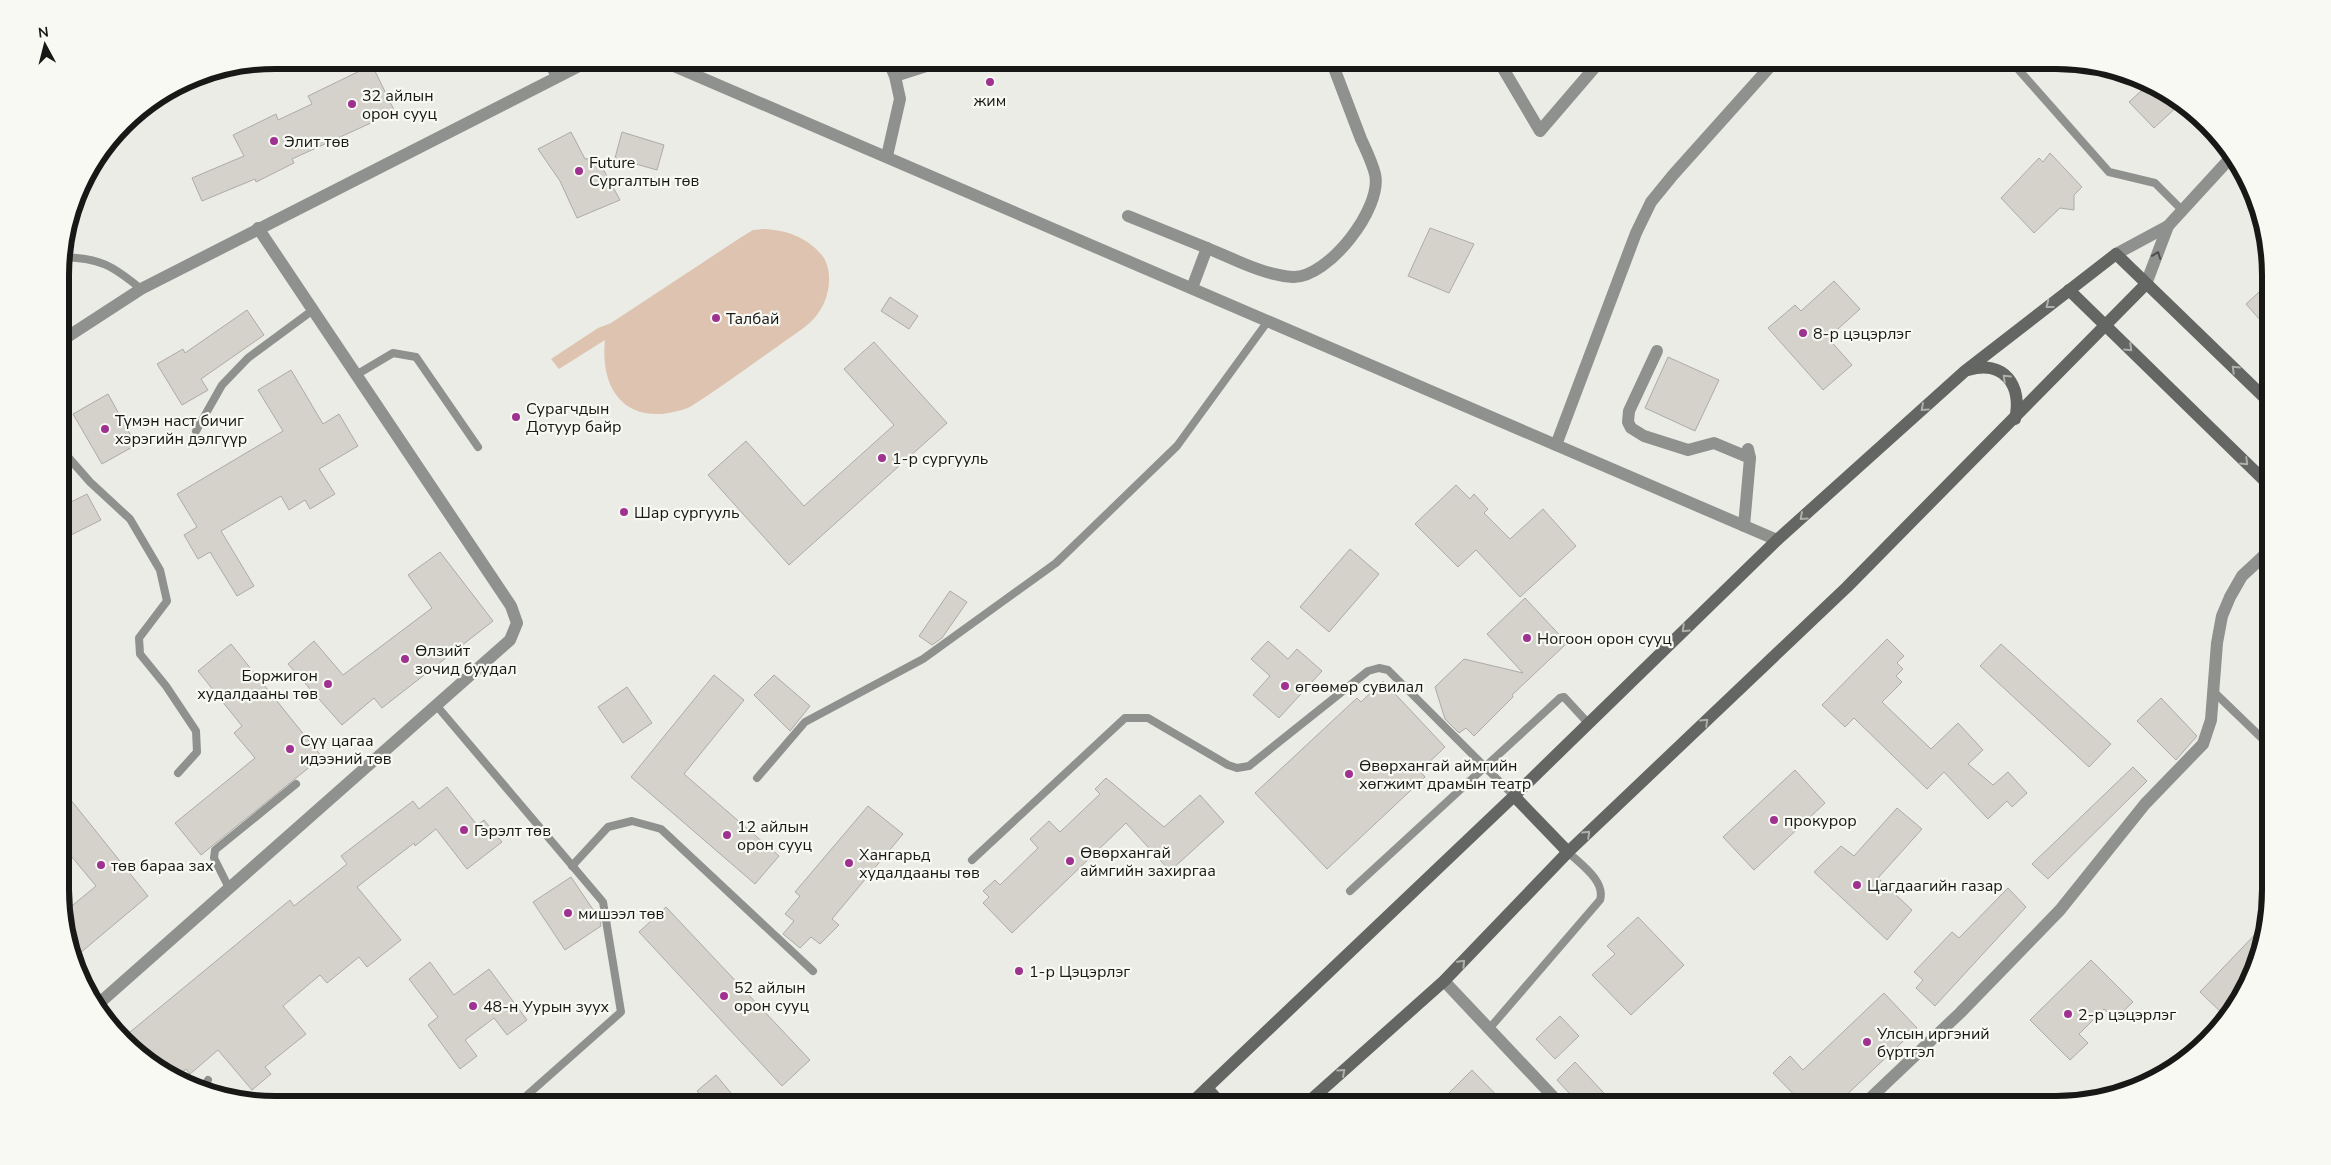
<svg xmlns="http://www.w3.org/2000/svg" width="2331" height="1165" font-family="'Nunito Sans',sans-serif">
<rect width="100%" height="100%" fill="#ebece6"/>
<path fill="#dec4b0" d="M764,229C786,230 806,237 821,254C834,269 830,297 819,312C811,325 793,335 781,344C751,365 721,387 690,407C634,429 599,398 605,340L559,369L551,359L598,328L611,323L743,236L753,230Z"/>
<g fill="#d5d2cc" stroke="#aeaba6">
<polygon points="372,65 395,112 292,159 294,163 256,182 255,179 202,201 192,178 244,156 233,135 276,114 278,120 312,104 308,96"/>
<polygon points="2151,82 2182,102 2154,128 2129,102"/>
<polygon points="571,132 585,159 597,158 620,200 577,218 560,181 538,149"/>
<polygon points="622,132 664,145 657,170 615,158"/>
<polygon points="2050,153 2082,187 2074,195 2074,210 2060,208 2034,233 2001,198 2039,158 2043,162"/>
<polygon points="1430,228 1474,244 1449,293 1408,276"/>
<polygon points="1834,281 1860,309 1828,338 1852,365 1823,390 1768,328 1795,305 1801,311"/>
<polygon points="2269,283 2269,330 2246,304"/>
<polygon points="890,297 918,316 909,329 881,311"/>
<polygon points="247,310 264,335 201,379 208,390 182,405 157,364 183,349 185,353"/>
<polygon points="874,342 947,423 789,565 708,475 746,441 804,506 894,425 844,369"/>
<polygon points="1668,357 1719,380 1695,431 1645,408"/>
<polygon points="291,370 323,424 339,414 358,446 319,469 335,494 310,509 305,500 289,510 281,496 221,531 254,586 237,596 210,552 198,559 184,535 197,527 177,494 283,431 258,390"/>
<polygon points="108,394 136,445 102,464 73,414"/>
<polygon points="1456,485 1470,499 1474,494 1488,509 1484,513 1510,539 1543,509 1576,546 1520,597 1476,550 1458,567 1415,524"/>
<polygon points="87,494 101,520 61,540 61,507"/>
<polygon points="1350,549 1379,574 1329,632 1300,607"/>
<polygon points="440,552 493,621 382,708 374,698 342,725 288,664 314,641 343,675 432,608 408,575"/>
<polygon points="950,591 967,602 942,638 932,645 919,636"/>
<polygon points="1525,598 1567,643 1512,695 1513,697 1474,736 1466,728 1459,733 1445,719 1435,687 1464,659 1523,673 1487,634"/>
<polygon points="1887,639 1904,656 1897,663 1903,669 1896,676 1902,682 1882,702 1931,749 1958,723 1983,750 1968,764 1993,785 2008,772 2027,793 2012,807 2007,801 1988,819 1944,772 1927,789 1854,718 1845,727 1822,705"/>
<polygon points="1268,641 1288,659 1297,649 1322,671 1279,718 1253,695 1270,676 1251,659"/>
<polygon points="231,644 322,757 201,855 175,823 255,758 234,733 242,726 198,671"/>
<polygon points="2001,644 2111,744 2089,767 1980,666"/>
<polygon points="714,675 744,700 684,774 779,856 755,884 631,777"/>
<polygon points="774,675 810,706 790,731 754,695"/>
<polygon points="1383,681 1445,747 1420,771 1425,777 1327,869 1255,793 1357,698 1361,702"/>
<polygon points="627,687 652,723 623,743 598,707"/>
<polygon points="2161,698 2197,736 2176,760 2137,721"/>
<polygon points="2133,767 2147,781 2048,879 2032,864"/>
<polygon points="1795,770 1825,803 1754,870 1723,837"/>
<polygon points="1106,778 1164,827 1200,795 1224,822 1170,871 1126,823 1012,933 983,903 989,897 983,891 995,880 1000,885 1038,848 1030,839 1049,821 1060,832 1100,794 1095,789"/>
<polygon points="447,787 477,825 484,820 502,842 467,869 436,829 415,846 414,843 357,887 401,940 367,967 359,957 327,983 320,975 283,1006 306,1034 265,1067 271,1074 252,1090 218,1050 190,1074 186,1069 174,1079 124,1037 290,900 294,906 347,864 341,856 384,823 413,801 419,809"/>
<polygon points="62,789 148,896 73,959 62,914 96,886 62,845"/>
<polygon points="868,806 903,834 832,919 839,925 820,944 811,937 800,948 783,934 794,921 785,914 800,896 795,892"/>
<polygon points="1897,808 1922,829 1878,878 1912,910 1887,940 1814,872 1841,846 1854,856"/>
<polygon points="571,877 600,920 601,926 565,950 533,902"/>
<polygon points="2008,888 2026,907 1935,1006 1916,988 1923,980 1914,972 1952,932 1959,938"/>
<polygon points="666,907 810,1060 782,1086 639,932"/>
<polygon points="1638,917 1684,965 1631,1015 1592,975 1615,954 1607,946"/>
<polygon points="2263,926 2249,985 2227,1018 2200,992"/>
<polygon points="2091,960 2133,1002 2115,1019 2104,1009 2079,1034 2088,1043 2070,1060 2030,1020"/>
<polygon points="430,962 454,995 489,969 527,1020 507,1035 494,1018 465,1040 477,1056 460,1069 428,1025 438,1017 409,979"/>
<polygon points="1884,993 1917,1028 1836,1105 1804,1105 1773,1073 1790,1056 1803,1070"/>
<polygon points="1560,1016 1579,1036 1555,1059 1536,1039"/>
<polygon points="1575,1062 1615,1105 1580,1105 1557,1080"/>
<polygon points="1472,1070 1506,1105 1437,1105"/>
<polygon points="716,1075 741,1105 709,1105 697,1091"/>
</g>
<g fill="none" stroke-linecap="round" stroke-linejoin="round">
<g stroke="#8f918f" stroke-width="8">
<polyline points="547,60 555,78"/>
<polyline points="2010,60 2109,172 2155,183 2182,210"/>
<path d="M61,257C100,258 112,265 141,289"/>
<polyline points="356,375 393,353 416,357 478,447"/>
<polyline points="196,431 222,385 248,358 313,310"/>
<polyline points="61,449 90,482 130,519 160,570 167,601 139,638 140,654 166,686 196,731 197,752 178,773"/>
<polyline points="2214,692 2271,747"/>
<polyline points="436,705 603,902 621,1012 516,1105"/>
<polyline points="757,778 805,722 923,659 1056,563 1177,446 1268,321"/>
<polyline points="972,860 1125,718 1148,718 1228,765 1237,768 1249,766 1368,671 1379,668 1388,670 1514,796"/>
<polyline points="572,866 608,827 632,821 661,829 813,971"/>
<polyline points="229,888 214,858 215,850 296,784"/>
<polyline points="1350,891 1560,698 1564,697 1588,723"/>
<path d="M1489,1029L1600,900C1606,881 1580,864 1568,852"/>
<polyline points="203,1088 208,1080"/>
<polyline points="307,1105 326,1103 330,1105"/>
</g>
<g stroke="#8f918f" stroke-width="12">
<polyline points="1498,60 1540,131 1601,60"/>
<polyline points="895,76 945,60"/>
<polyline points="887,156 900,99 895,76 888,60"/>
<polyline points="1128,216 1207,248 1192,288"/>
<path d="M1207,248C1234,259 1263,275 1293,277C1328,278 1383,208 1375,174C1372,162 1366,150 1361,139C1351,112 1341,86 1331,60"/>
<polyline points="1657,351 1629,411 1628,422 1631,428 1644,436 1688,450 1714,443 1750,458"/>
<polyline points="1744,526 1750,458 1748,449"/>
<polyline points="1444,981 1561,1105"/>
<polyline points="96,1006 510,640 517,623 511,606 258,228"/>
<polyline points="1863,1105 1960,1013 2060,910 2145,804 2203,744 2211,720 2217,643 2222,616 2230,597 2242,576 2270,550"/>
</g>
<g stroke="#8f918f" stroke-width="12">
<polyline points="660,60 1777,540"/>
<polyline points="2116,254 2168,226 2234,154"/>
<polyline points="2146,284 2168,226"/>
<polyline points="61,341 141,289 591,60"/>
<polyline points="1556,445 1636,233 1651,202 1673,175 1776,60"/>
</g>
<g stroke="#646663" stroke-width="12">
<polyline points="2069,290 2270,486"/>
<path d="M1968,370C2004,359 2023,386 2015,419"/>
<polyline points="1514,796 1568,852"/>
<polyline points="1207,1088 1222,1105"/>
<polyline points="1189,1105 1514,796 1777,540 1965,371 2116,254 2270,403"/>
<polyline points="1305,1105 1444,981 1568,852 1847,587 2146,284"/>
</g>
</g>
<defs><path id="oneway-chevron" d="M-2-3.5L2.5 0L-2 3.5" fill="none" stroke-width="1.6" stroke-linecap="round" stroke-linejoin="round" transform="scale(1.25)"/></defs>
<use stroke="#4e4e4c" href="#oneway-chevron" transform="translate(2157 255) rotate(-70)"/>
<g stroke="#aeb0ab">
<use href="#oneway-chevron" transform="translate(2049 305) rotate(142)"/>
<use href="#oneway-chevron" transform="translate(2129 348) rotate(44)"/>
<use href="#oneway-chevron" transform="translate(2235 369) rotate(-136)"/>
<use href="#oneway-chevron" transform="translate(2006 378) rotate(-136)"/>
<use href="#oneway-chevron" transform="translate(1924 408) rotate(138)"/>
<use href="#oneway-chevron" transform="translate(2245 462) rotate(44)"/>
<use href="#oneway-chevron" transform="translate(1803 517) rotate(138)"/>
<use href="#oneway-chevron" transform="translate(1685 629) rotate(136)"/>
<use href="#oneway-chevron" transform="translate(1705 722) rotate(-44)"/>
<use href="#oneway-chevron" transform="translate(1587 834) rotate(-44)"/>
<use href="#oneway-chevron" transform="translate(1462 963) rotate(-46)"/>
<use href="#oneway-chevron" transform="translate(1342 1072) rotate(-42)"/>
</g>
<g fill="#9f3190" stroke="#f8f9f3" stroke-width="2">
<circle cx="990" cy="82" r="5"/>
<circle cx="352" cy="104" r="5"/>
<circle cx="274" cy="141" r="5"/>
<circle cx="579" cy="171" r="5"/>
<circle cx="716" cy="318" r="5"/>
<circle cx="1803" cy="333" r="5"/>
<circle cx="516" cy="417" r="5"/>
<circle cx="105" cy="429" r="5"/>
<circle cx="882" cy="458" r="5"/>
<circle cx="624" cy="512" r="5"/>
<circle cx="1527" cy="638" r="5"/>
<circle cx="405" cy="659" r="5"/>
<circle cx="328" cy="684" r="5"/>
<circle cx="1285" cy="686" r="5"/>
<circle cx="290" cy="749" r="5"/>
<circle cx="1349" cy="774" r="5"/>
<circle cx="1774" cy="820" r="5"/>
<circle cx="464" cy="830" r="5"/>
<circle cx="727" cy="835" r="5"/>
<circle cx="1070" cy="861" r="5"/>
<circle cx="849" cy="863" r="5"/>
<circle cx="101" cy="865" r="5"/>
<circle cx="1857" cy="885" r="5"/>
<circle cx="568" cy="913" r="5"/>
<circle cx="1019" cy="971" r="5"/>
<circle cx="724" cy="996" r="5"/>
<circle cx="473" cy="1006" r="5"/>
<circle cx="2068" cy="1014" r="5"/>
<circle cx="1867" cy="1042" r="5"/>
</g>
<g text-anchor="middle" stroke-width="4.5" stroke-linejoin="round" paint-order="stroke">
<g font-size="16" fill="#181816" stroke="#f8f9f3" text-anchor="start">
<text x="362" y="101">32 айлын<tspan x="362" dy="18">орон сууц</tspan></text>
<text x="990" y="106" text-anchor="middle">жим</text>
<text x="284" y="147">Элит төв</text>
<text x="589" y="168">Future<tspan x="589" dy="18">Сургалтын төв</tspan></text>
<text x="726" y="324">Талбай</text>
<text x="1813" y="339">8-р цэцэрлэг</text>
<text x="526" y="414">Сурагчдын<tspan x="526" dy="18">Дотуур байр</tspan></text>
<text x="115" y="426">Түмэн наст бичиг<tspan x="115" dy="18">хэрэгийн дэлгүүр</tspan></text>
<text x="892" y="464">1-р сургууль</text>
<text x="634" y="518">Шар сургууль</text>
<text x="1537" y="644">Ногоон орон сууц</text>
<text x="415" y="656">Өлзийт<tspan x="415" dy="18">зочид буудал</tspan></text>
<text x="318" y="681" text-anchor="end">Боржигон<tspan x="318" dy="18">худалдааны төв</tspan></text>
<text x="1295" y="692">өгөөмөр сувилал</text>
<text x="300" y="746">Сүү цагаа<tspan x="300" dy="18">идээний төв</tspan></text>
<text x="1359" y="771">Өвөрхангай аймгийн<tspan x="1359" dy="18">хөгжимт драмын театр</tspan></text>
<text x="1784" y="826">прокурор</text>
<text x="737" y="832">12 айлын<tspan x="737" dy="18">орон сууц</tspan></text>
<text x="474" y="836">Гэрэлт төв</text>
<text x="1080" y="858">Өвөрхангай<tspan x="1080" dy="18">аймгийн захиргаа</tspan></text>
<text x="859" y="860">Хангарьд<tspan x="859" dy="18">худалдааны төв</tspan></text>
<text x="111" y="871">төв бараа зах</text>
<text x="1867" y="891">Цагдаагийн газар</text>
<text x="578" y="919">мишээл төв</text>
<text x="1029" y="977">1-р Цэцэрлэг</text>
<text x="734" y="993">52 айлын<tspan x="734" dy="18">орон сууц</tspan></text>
<text x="483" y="1012">48-н Уурын зуух</text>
<text x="2078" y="1020">2-р цэцэрлэг</text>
<text x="1877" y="1039">Улсын иргэний<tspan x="1877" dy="18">бүртгэл</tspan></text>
</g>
</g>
<path d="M0 0H2331V1165H0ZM275 69H2056A206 206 0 0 1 2262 275V890A206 206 0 0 1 2056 1096H275A206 206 0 0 1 69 890V275A206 206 0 0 1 275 69Z" fill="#f8f9f3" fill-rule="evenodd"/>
<path fill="none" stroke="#181816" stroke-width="6" d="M275 69H2056A206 206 0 0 1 2262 275V890A206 206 0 0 1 2056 1096H275A206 206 0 0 1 69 890V275A206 206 0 0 1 275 69Z"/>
<g transform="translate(45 45) rotate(353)" stroke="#f8f9f3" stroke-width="4" paint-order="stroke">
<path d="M0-4L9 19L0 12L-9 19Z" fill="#181816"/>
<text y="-8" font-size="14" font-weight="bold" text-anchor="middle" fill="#181816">N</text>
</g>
</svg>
